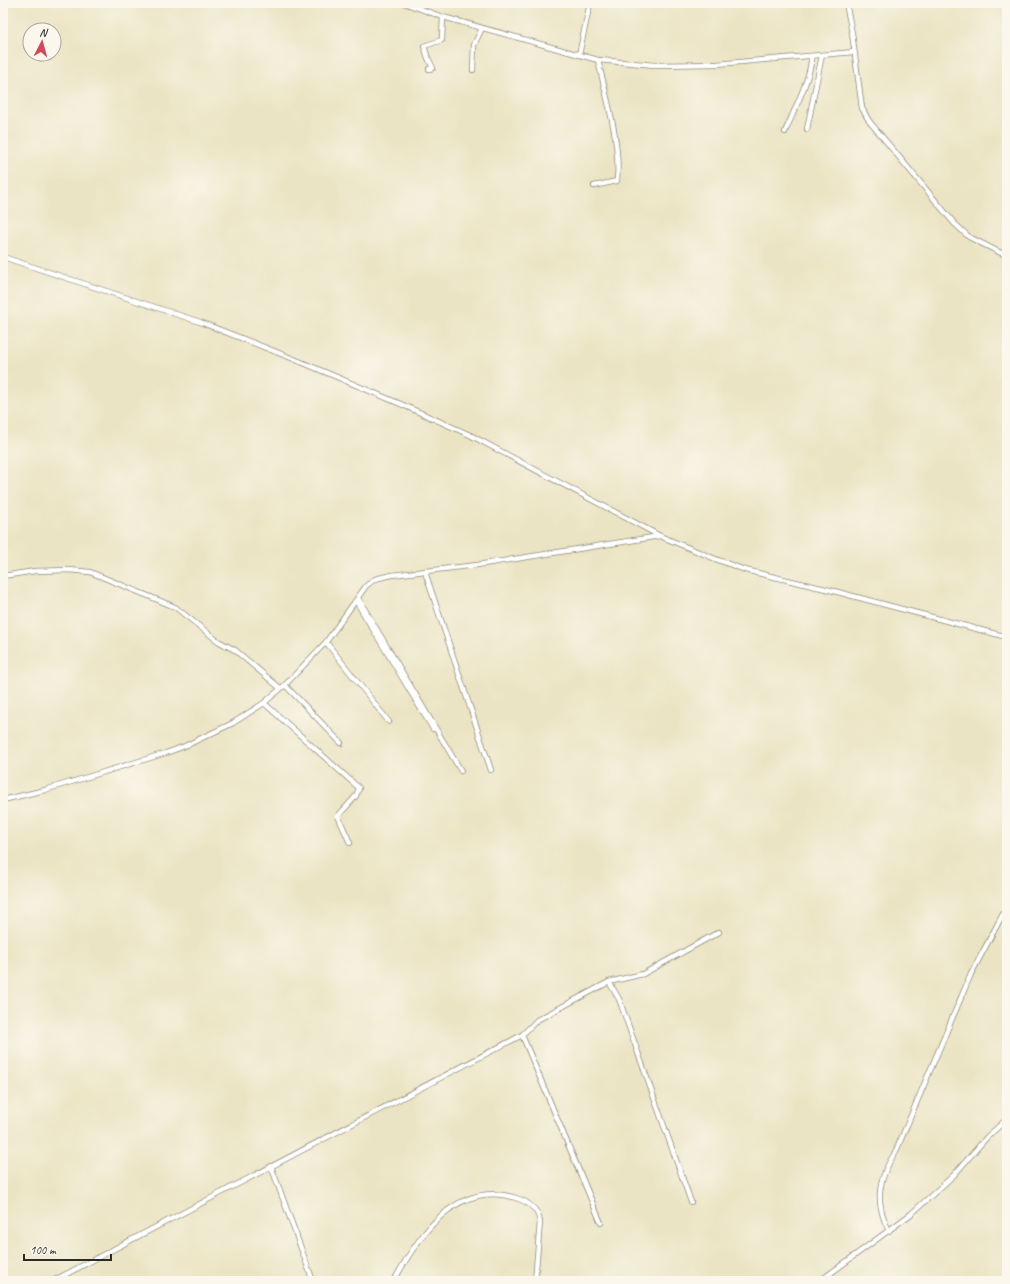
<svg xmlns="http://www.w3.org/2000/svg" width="1010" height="1284" font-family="Caveat,sans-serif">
<rect width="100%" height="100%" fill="#fbf7ec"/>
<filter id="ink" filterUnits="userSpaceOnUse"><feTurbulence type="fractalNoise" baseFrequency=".025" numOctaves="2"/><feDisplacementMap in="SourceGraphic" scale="8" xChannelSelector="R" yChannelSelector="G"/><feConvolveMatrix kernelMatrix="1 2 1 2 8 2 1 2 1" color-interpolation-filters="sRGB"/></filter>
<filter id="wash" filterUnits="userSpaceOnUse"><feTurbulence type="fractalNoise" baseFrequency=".012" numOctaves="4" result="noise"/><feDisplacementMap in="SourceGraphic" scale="16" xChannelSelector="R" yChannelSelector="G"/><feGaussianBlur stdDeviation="0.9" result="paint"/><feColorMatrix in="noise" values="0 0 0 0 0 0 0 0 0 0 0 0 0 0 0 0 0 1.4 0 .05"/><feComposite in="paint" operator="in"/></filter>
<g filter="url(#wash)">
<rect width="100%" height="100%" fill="#ebe4c4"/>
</g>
<g filter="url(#ink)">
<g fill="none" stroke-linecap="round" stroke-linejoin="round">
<defs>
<g id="minor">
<polyline points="404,3 443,17 598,60 655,65 717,64 854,52"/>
<polyline points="846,3 852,33 862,108 869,121 954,223 969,237 1007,256"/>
<polyline points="579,55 590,3"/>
<polyline points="429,69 433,68 428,58 424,46 442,40 443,17"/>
<polyline points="473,70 474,45 482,28"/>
<polyline points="807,129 822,55"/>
<path d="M785,132C792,115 813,73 811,56"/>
<path d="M594,186L617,181C621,143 606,97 598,60"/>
<polyline points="3,257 200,322 294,359 403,405 470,435 660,536 718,560 745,570 830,590 1007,637"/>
<polyline points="425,572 491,770"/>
<polyline points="3,576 35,571 69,570 90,572 175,607 218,641 235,650 280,688"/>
<polyline points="358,598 461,771"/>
<polyline points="356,601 433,729"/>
<polyline points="326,642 389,722"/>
<polyline points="285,685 341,743"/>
<polyline points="264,703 359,788 356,796 338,816 350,843"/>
<polyline points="3,800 45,790 166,753 185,746 233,723 264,703 285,685 326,642 366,586 375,579 392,575 477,565 660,536"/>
<polyline points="609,982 619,999 691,1202"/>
<polyline points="522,1035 601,1223"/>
<polyline points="271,1166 313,1281"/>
<path d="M889,1231C874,1201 878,1179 896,1151L971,974L1003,914"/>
<polyline points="830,1274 832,1281"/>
<polyline points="53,1281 522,1035 537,1020 609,982 643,974 719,932"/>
<path d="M394,1281C418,1236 456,1179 516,1198C529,1202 538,1209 540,1222L535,1281"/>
<polyline points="820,1281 911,1214 954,1175 987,1137 1007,1119"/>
</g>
</defs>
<use href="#minor" stroke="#8b8878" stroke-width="6"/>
<use href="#minor" stroke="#fff" stroke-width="4.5"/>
</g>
</g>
<rect width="1010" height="1284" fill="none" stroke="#fbf7ec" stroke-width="16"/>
<g transform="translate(42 42) rotate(6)"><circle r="19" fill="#fbf7ec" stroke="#a8a59f"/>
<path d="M0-3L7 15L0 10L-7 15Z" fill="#d1495b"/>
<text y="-6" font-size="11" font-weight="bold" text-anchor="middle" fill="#2b2b2b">N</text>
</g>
<path d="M24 1254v6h87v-6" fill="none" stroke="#2b2b2b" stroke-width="2"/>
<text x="30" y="1254" font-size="12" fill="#2b2b2b" stroke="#fbf7ec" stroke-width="3" paint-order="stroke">100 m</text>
</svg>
